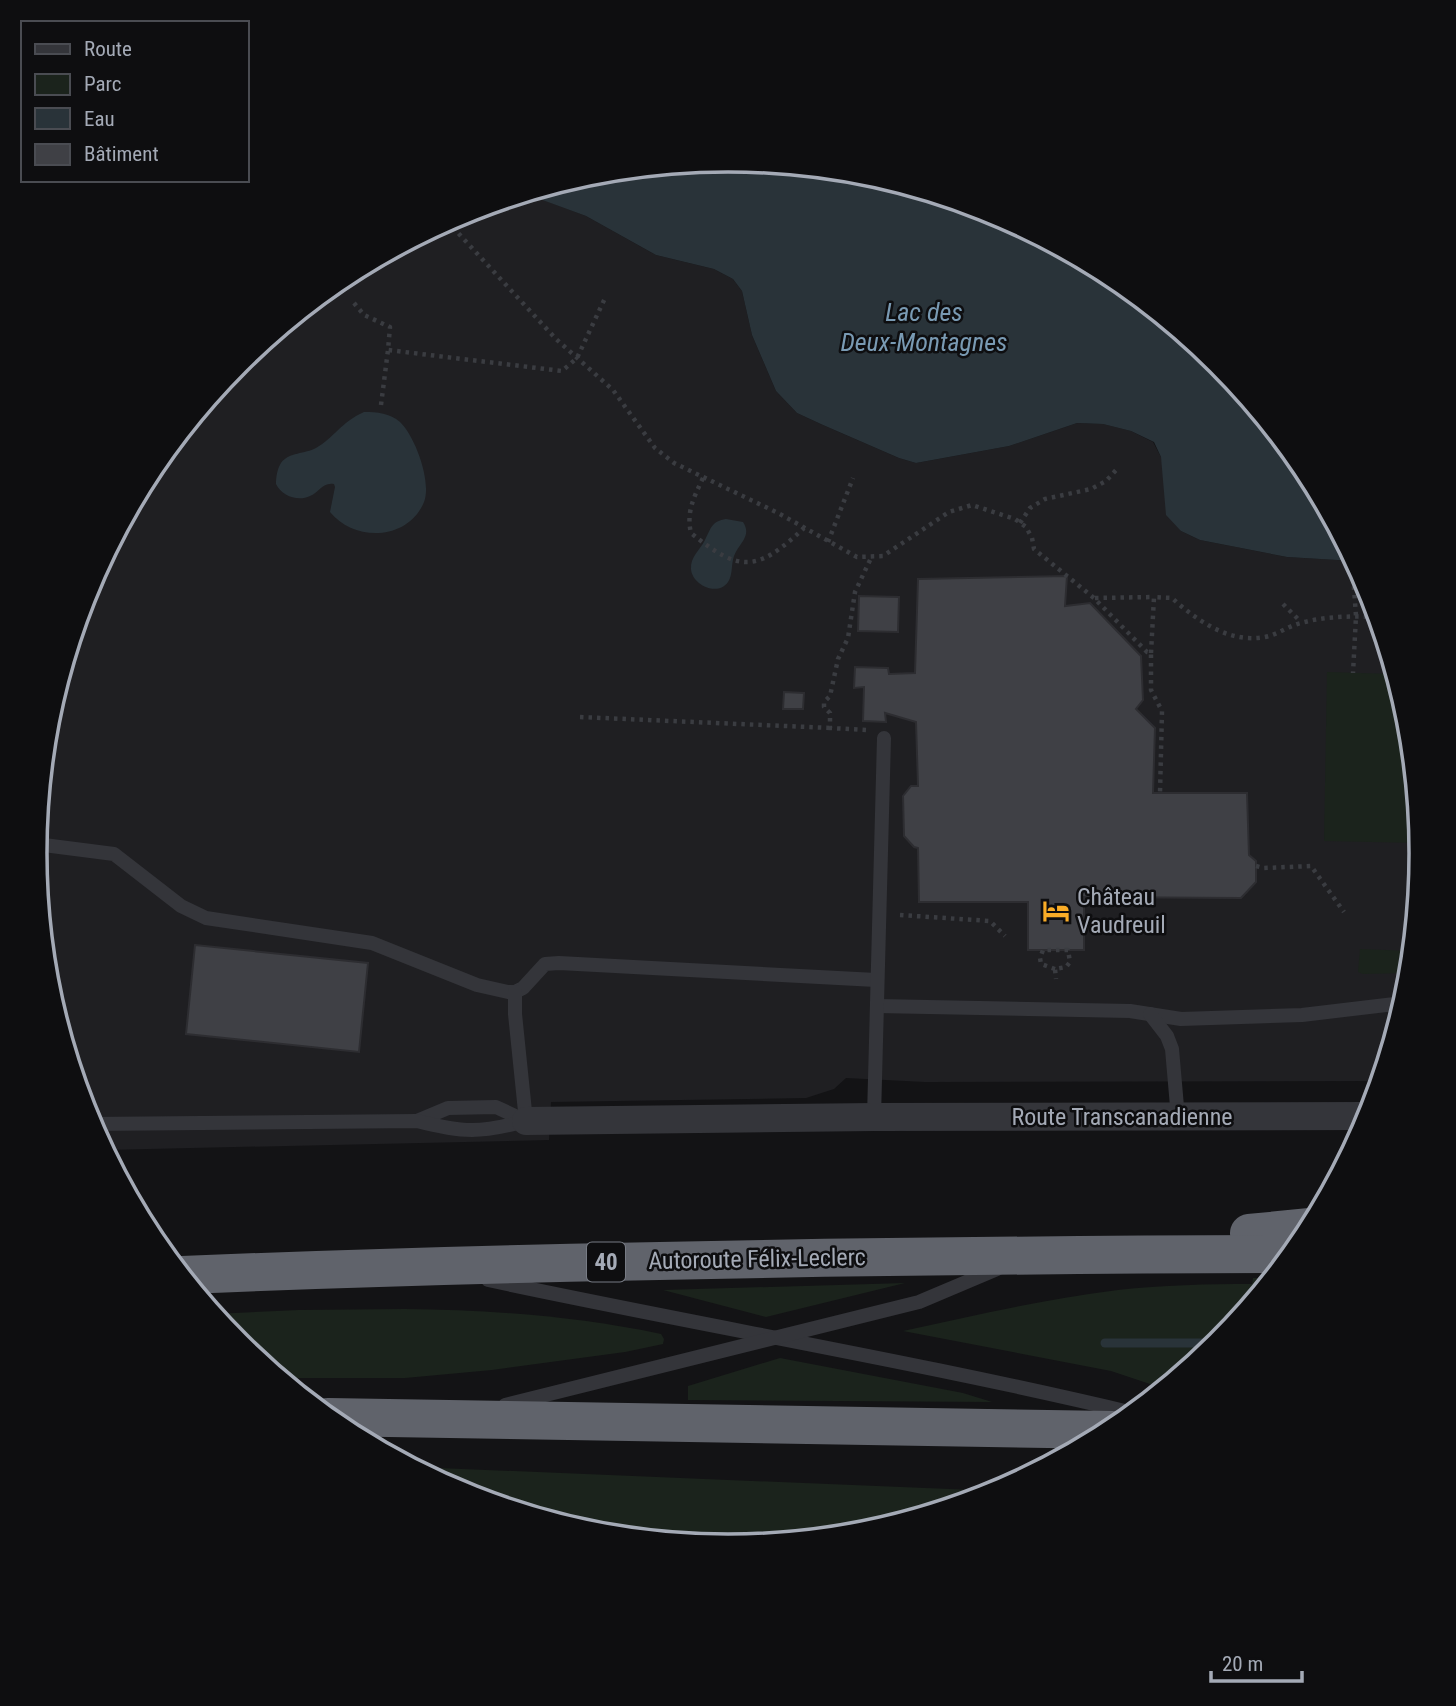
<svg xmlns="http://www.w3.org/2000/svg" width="1456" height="1706" font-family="'Roboto Condensed',sans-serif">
<rect width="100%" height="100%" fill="#131315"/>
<polygon fill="#1f1f22" points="530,192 538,198 586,216 656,255 714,269 733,279 742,291 752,335 776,391 797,413 823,425 899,458 916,463 1009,446 1077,423 1103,424 1131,431 1153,442 1161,457 1181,531 1200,540 1287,557 1354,561 1368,588 1408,718 1421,853 1408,989 1380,1081 925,1082 846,1078 834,1089 806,1098 551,1102 549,1140 105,1150 88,1118 48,988 35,853 48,717 88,587 152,468 238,363 343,277 463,213"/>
<g fill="#1b231c">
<polygon points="1327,672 1394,674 1408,718 1420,843 1324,841"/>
<polygon points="1360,949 1411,951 1409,973 1363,974 1358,972"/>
<path d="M1253,1278H1272L1218,1343L1166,1386L1150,1384L1111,1371L903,1331C975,1315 1046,1299 1118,1290C1163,1285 1207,1284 1252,1284Z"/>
<polygon points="905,1283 766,1317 663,1290"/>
<path d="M405,1309C492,1310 576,1316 661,1334L664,1339L663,1344L625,1352L492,1370L405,1378H281L238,1343L214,1314L299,1310Z"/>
<polygon points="780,1358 963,1393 992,1402 688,1400 688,1386"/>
<polygon points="414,1467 998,1491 863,1533 728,1546 592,1533 462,1493"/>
</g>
<g fill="#293339">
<polygon points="728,160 864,173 994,213 1113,277 1218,363 1304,468 1354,561 1287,557 1200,540 1181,531 1166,515 1161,457 1154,442 1131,431 1103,424 1077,423 1009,446 916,463 899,458 823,425 797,413 776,391 752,335 742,291 733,279 714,269 656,255 586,216 537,198 530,192 593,173"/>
<path d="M364,412C377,412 390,413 400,422C415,436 432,482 424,502C408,541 354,542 330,512L335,487L334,484C322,482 320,492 310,496C298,502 282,496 276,484C276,478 277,469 281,463C289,452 305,454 316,448C334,438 341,422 364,412Z"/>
<path d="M726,519L743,522C752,536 740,542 734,556C731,564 733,575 728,582C718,597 692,585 691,569C690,557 700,550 705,540C711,528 712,521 726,519Z"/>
</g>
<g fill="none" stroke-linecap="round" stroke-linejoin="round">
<polyline stroke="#293339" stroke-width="9" points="1105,1343 1218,1343"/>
</g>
<g fill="#3f4045" stroke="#2d2d31" stroke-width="2">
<polygon points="1067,576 1065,606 1090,603 1141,656 1143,700 1136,709 1155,728 1153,793 1247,793 1249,855 1256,861 1256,882 1241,898 1084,897 1084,950 1028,950 1028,902 919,902 918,848 914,847 904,836 903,796 911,786 918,786 916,722 885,713 886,722 863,721 864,687 854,688 855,667 888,668 889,674 915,673 918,579"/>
<polygon points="859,596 899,597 898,632 858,631"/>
<polygon points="1383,635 1389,656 1380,651"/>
<polygon points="784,692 804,693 803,709 783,709"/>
<polygon points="195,945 368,963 359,1052 186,1034"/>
</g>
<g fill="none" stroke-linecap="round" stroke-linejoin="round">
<g stroke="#3a3c41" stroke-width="4.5" stroke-dasharray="3.5 5" stroke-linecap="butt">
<polyline points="447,221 556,339 613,390 655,448 674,463 778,513 857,557 883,556 949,512 972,505 1015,519 1026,527 1032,538 1034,549 1094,598 1147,652 1151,653 1151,690 1162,711 1160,793"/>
<polyline points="354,303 364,315 390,327 388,350 562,371 577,358 606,296"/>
<polyline points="381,405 388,350"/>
<path d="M703,478C694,497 686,512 691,533C741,574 758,571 804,528"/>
<polyline points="1020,523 1030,508 1045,499 1091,489 1106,481 1117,469"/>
<polyline points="828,542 853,478"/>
<polyline points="1352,561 1356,616 1353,673"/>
<polyline points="1095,598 1154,597"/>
<polyline points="1283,604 1301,622"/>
<path d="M1151,653L1154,597L1172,598C1196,620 1230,644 1265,637C1277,635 1288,626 1301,623C1325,616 1352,616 1377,617"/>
<polyline points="580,717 830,728"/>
<polyline points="866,730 830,728 830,713 824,707 824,702 830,696 838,659 848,638 855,592 871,558"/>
<polyline points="1256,866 1264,868 1311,866 1344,912"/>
<polyline points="900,915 990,921 1005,936"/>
<polyline points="1055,969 1041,964 1040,958 1043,950 1068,950 1070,962 1066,967 1055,969 1056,979"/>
</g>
<g stroke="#34353a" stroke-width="14">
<polyline points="36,844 114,854 181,906 206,918 372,943 477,985 508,992 515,992 523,988 545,964 559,963 876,980"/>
<polyline points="515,992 515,1014 526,1121"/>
<polyline points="877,1006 1130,1011 1181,1019 1302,1015 1403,1003"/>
<polyline points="1150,1014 1167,1036 1172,1049 1178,1118"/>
<polyline points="874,1117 884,738"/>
<polyline points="417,1121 448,1108 496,1107 526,1121"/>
<path d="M91,1124L417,1121C463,1133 481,1133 526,1121"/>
<path d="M488,1280C703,1326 919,1362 1133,1413"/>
<polyline points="505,1405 919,1302 997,1269"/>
</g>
<polyline stroke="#34353a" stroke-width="28" points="526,1121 874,1117 1369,1116"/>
<g stroke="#60636b" stroke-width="38">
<polyline points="1249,1233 1310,1227"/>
<path d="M182,1275C551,1260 921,1255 1291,1254"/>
<polyline points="328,1417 1112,1430"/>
</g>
</g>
<defs>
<symbol id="hotel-bare" viewBox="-9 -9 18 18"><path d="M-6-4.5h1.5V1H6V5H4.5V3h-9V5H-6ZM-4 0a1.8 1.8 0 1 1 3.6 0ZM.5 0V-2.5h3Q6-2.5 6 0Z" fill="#f9ac27" stroke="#0e0e10" stroke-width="2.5" paint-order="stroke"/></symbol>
</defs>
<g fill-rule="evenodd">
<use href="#hotel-bare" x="1037" y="892" width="38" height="38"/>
</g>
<g text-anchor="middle" stroke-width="5" stroke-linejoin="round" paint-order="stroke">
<rect fill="#0e0e10" stroke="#777b84" stroke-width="2" x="587" y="1242.5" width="38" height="39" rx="5"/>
<g font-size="23" font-weight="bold" fill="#a4aab6">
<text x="606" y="1270">40</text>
</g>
<g font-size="24" fill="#a4aab6" stroke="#0e0e10" text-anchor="start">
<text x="1077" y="905">Château<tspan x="1077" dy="28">Vaudreuil</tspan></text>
</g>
<g font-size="24" fill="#a4aab6" stroke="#0e0e10">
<text x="1122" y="1125">Route Transcanadienne</text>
<text transform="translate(757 1259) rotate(-1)" y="8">Autoroute Félix-Leclerc</text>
</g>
<g font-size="26" font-style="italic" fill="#799ab3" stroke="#0e0e10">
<text x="924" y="321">Lac des<tspan x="924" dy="30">Deux-Montagnes</tspan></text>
</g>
</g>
<path d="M0 0H1456V1706H0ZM47 853a681 681 0 1 1 1362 0a681 681 0 1 1-1362 0Z" fill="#0e0e10" fill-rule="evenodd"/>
<path fill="none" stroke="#a4aab6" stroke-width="3.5" d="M47 853a681 681 0 1 1 1362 0a681 681 0 1 1-1362 0Z"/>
<rect x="21" y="21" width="228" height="161" fill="#0e0e10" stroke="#4a4c52" stroke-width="2"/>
<rect x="35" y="44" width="35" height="10" fill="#34353a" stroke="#4a4c52" stroke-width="2"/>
<text x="84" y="56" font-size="21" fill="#a4aab6">Route</text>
<rect x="35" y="74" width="35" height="21" fill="#1b231c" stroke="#4a4c52" stroke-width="2"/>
<text x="84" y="91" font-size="21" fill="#a4aab6">Parc</text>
<rect x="35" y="108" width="35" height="21" fill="#293339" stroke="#4a4c52" stroke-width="2"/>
<text x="84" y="126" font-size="21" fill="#a4aab6">Eau</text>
<rect x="35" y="144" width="35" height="21" fill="#3f4045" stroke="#4a4c52" stroke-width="2"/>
<text x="84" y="161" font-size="21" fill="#a4aab6">Bâtiment</text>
<path d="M1211 1671v10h91v-10" fill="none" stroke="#a4aab6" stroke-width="3.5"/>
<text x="1222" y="1671" font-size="21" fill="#a4aab6" stroke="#0e0e10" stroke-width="5" paint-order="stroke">20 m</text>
</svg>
